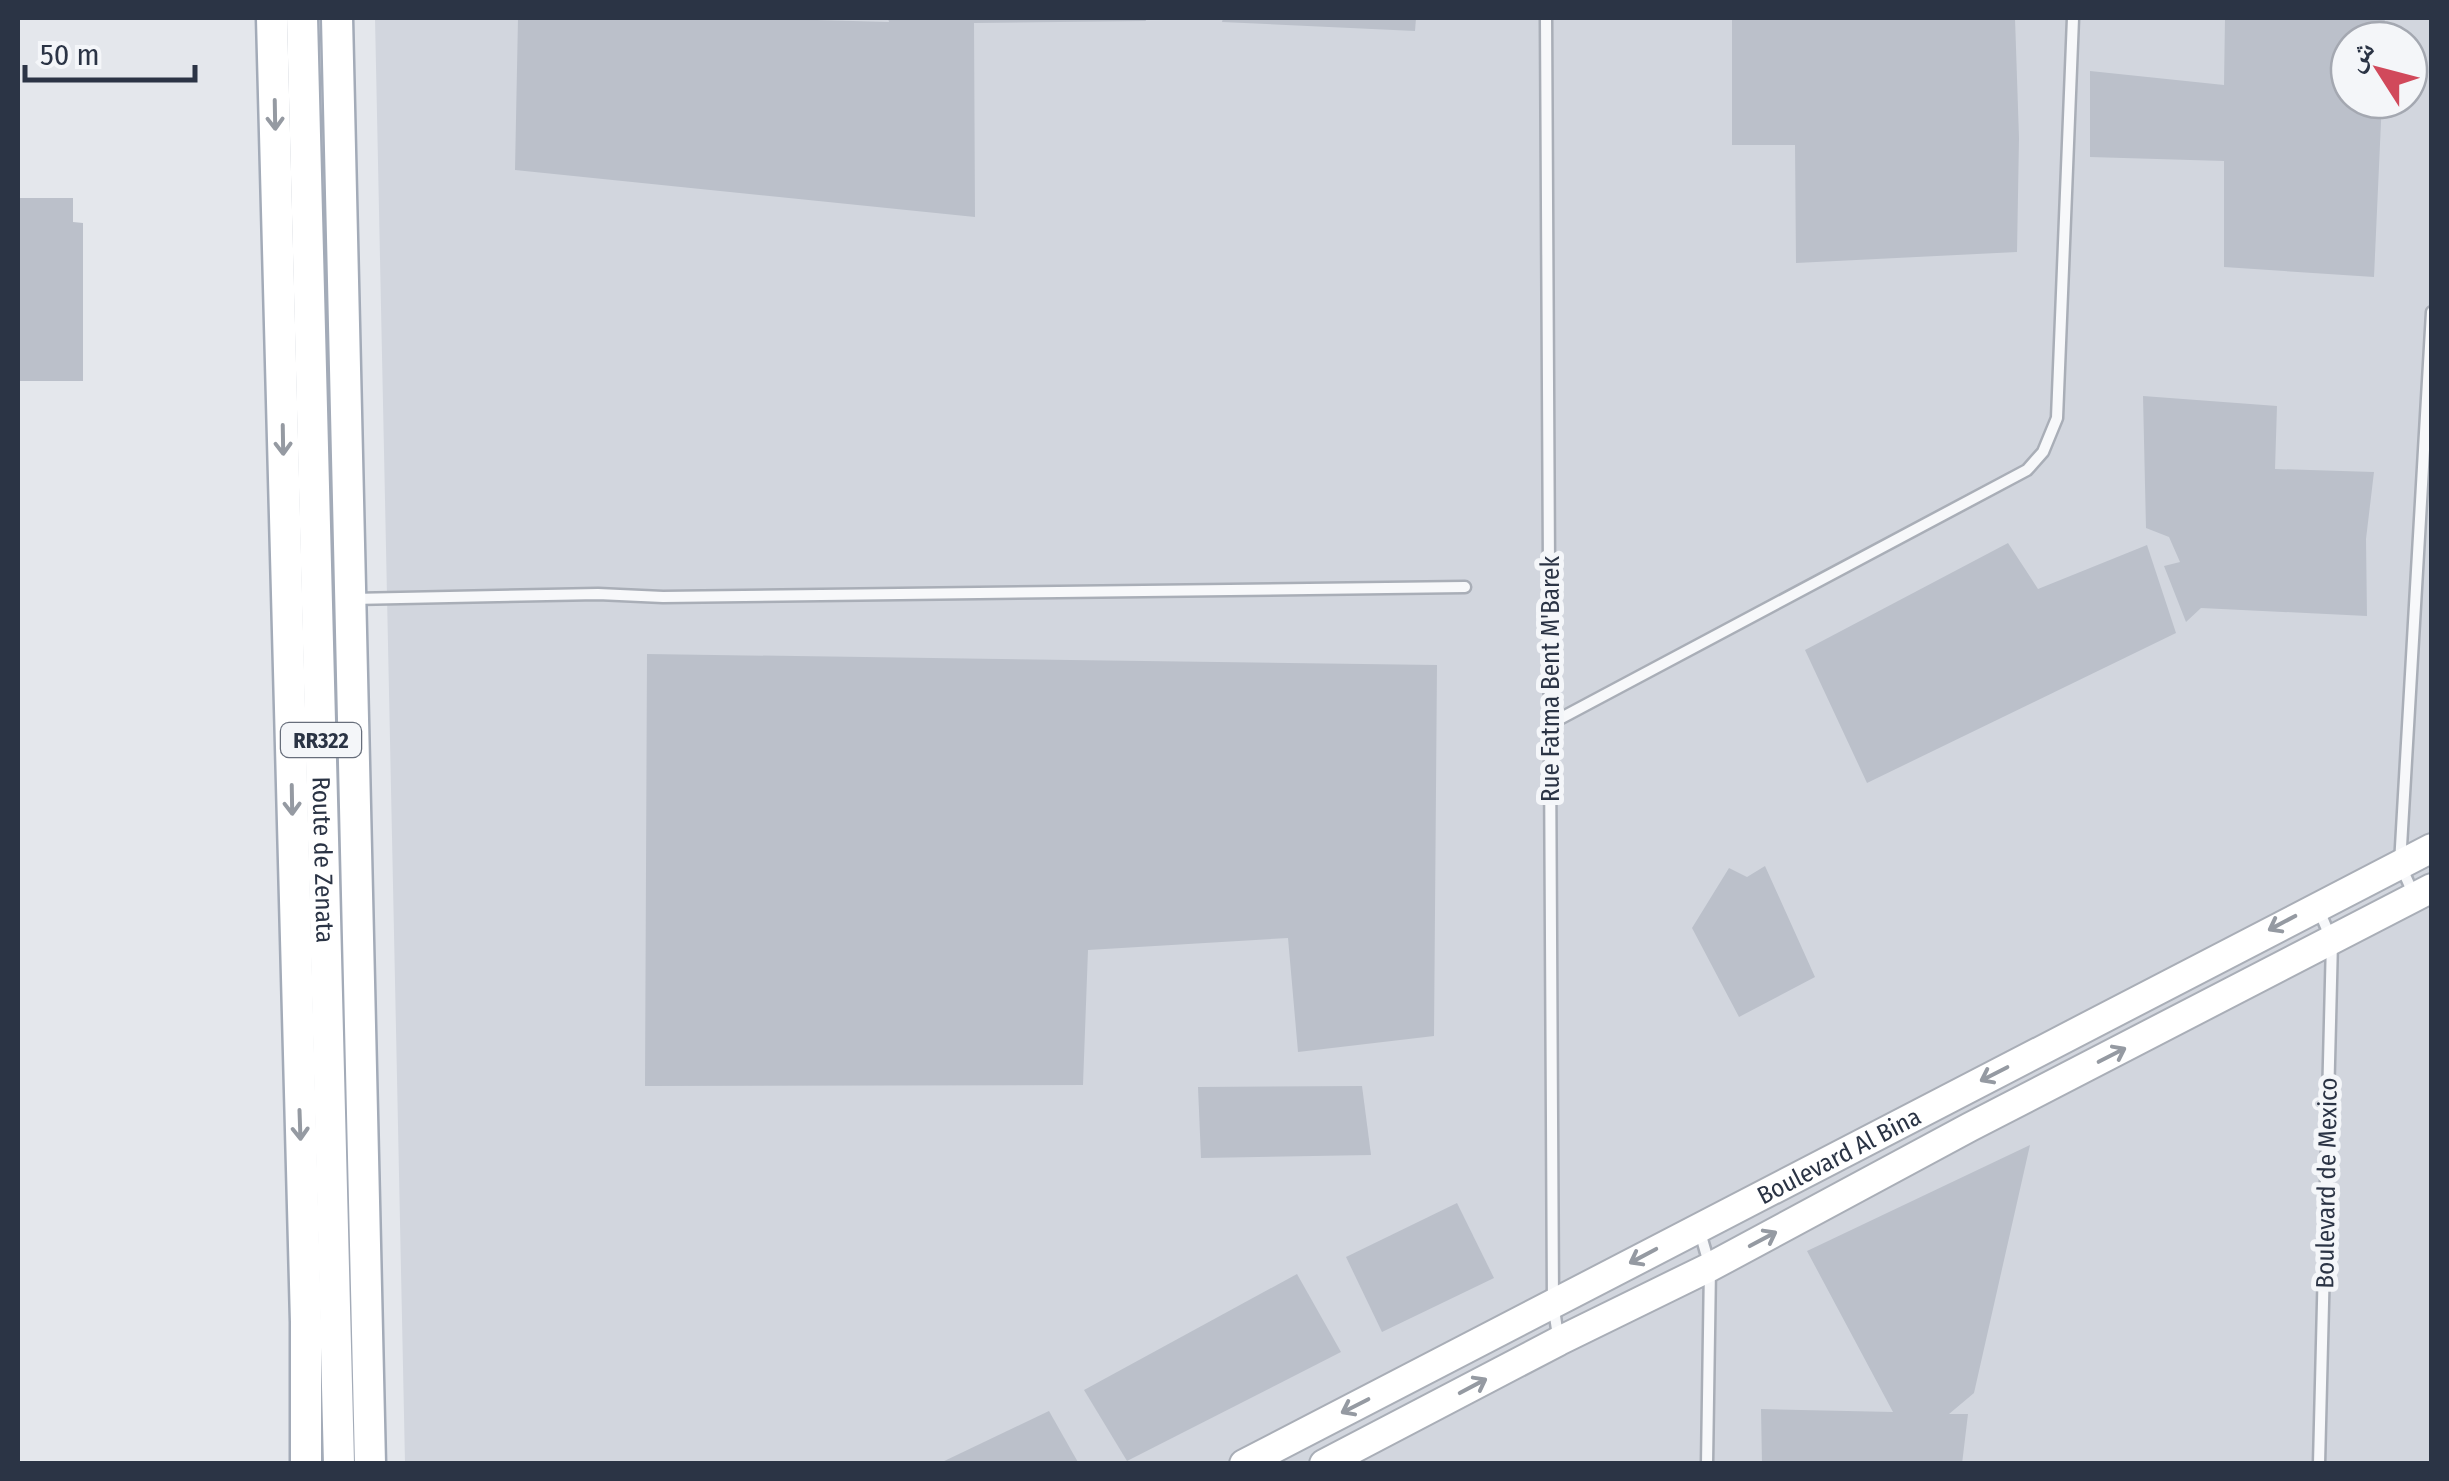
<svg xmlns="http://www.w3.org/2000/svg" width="2449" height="1481" font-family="'Fira Sans Condensed','Noto Naskh Arabic',sans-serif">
<rect width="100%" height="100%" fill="#e4e7ec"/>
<path fill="#d2d6de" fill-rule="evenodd" d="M375,18H2431V1463H405ZM2349,40H2409V100H2349Z"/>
<g fill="#bbc0ca">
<polygon points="518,18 747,18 889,22 888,18 1145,18 1146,21 974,23 975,217 515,170"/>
<polygon points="1223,18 1416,18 1415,31 1222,22"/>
<polygon points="1732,18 2015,18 2019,138 2017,252 1796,263 1795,145 1732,145"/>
<polygon points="2225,18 2385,18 2383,40 2349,40 2349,100 2382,100 2374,277 2224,267 2224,161 2090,157 2090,71 2224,85"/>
<polygon points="18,198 73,198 73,222 83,223 83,381 18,381"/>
<polygon points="2143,396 2277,406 2275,469 2374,472 2366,539 2367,616 2201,608 2186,622 2164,566 2180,562 2169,537 2146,528"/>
<polygon points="2008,543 2038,589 2147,545 2176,633 1867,783 1805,650"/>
<polygon points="647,654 1437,665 1434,1036 1298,1052 1288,938 1088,950 1083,1085 645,1086"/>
<polygon points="1765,866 1815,977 1739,1017 1692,928 1729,868 1747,877"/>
<polygon points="1362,1086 1371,1155 1201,1158 1198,1087"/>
<polygon points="2030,1145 1974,1393 1949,1414 1968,1414 1962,1464 1762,1464 1761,1409 1893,1412 1807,1251"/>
<polygon points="1457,1203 1494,1278 1382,1332 1346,1257"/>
<polygon points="1297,1274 1341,1352 1127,1461 1084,1390"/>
<polygon points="1049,1411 1079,1464 938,1464"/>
</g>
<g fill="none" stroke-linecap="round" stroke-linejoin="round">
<defs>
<g id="service">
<polyline points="1546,18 1553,1303 1558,1336"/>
<polyline points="352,599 598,594 663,597 1465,587"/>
<polyline points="1550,724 2027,470 2043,452 2057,418 2073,18"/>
<polyline points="2413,893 2400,864 2432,312"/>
<polyline points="2318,908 2332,941 2319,1464"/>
<polyline points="1700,1232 1710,1267 1707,1464"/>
</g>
<g id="secondary">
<path id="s1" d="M1244,1464L2432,848"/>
<polyline points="1324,1464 1559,1341 1710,1267 1970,1127 2432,888"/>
</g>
<g id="primary">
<polyline points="272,18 306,1322 306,1464"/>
<path id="s2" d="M302,18L339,1464"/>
<polyline points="337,18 370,1464"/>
</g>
</defs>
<use href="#service" stroke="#a9aeb7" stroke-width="15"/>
<use href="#secondary" stroke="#a9aeb7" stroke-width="32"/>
<use href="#primary" stroke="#a3abb8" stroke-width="35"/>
<use href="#service" stroke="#f7f8fa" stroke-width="10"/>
<use href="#secondary" stroke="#fff" stroke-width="28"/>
<use href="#primary" stroke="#fff" stroke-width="30"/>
</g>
<defs><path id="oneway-shaft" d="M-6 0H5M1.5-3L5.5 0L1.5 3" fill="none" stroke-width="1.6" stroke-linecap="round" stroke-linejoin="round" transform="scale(2.5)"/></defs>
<g stroke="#959aa2">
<use href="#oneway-shaft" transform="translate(275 115) rotate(89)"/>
<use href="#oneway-shaft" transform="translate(283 440) rotate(89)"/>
<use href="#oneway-shaft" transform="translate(292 800) rotate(89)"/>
<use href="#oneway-shaft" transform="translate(2282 923) rotate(152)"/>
<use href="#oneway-shaft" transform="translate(2112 1055) rotate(-27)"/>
<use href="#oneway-shaft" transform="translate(1994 1074) rotate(153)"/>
<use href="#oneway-shaft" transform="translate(300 1125) rotate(88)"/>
<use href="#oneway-shaft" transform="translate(1763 1239) rotate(-28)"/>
<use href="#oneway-shaft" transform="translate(1643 1256) rotate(152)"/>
<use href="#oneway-shaft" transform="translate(1473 1386) rotate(-28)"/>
<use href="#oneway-shaft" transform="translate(1355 1406) rotate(153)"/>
</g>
<g text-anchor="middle" stroke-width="10" stroke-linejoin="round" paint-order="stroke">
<rect fill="#f4f6f9" stroke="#676e7b" stroke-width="2.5" x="281" y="723" width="80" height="34" rx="8"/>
<g font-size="22" font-weight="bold" fill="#2b3445">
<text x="321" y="748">RR322</text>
</g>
<g font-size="25" fill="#2b3445" stroke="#f4f6f9">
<text transform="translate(1550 679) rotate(-90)" y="9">Rue Fatma Bent M'Barek</text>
<text dy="9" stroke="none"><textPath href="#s2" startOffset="842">Route de Zenata</textPath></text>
<text dy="9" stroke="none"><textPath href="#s1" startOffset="670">Boulevard Al Bina</textPath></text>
<text transform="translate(2326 1183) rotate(-89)" y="9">Boulevard de Mexico</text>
</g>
</g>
<rect width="2449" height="1481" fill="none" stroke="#2b3445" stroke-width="40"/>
<g transform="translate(2379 70) rotate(306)"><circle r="48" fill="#f4f6f9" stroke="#a4a8b1" stroke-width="2.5"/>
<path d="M0-8L18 38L0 25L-18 38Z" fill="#d1495b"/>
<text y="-15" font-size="28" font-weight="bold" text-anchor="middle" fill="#2b3445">ش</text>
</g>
<path d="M25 65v15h170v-15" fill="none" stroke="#2b3445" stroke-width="5"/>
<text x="40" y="65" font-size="30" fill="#2b3445" stroke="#f4f6f9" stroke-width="8" paint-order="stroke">50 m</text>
</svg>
